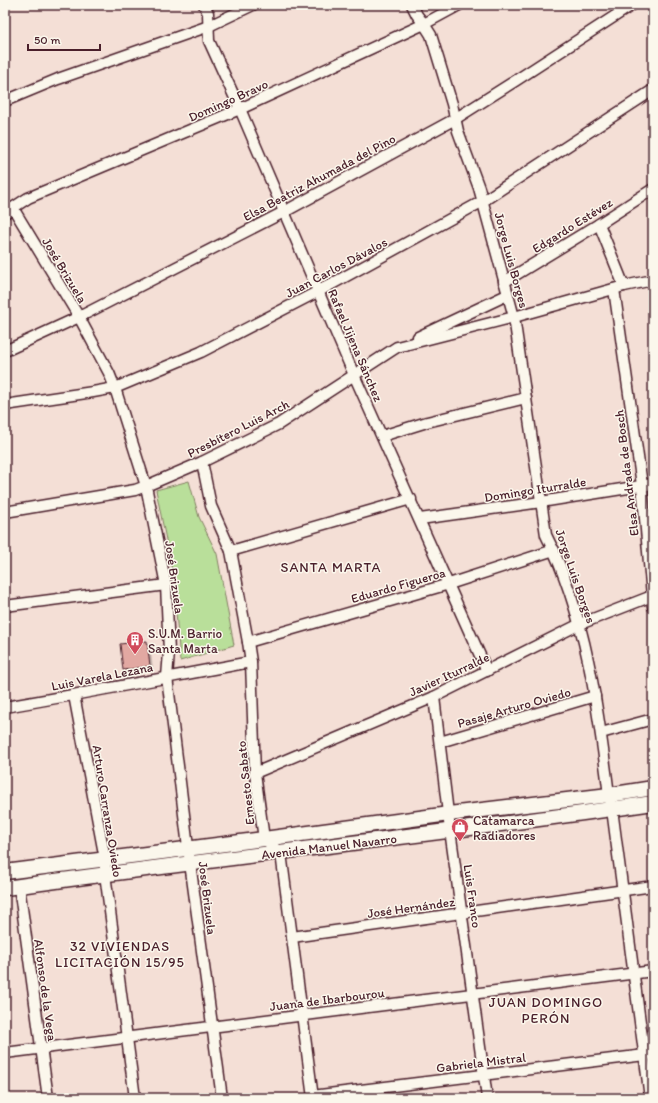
<svg xmlns="http://www.w3.org/2000/svg" width="658" height="1103" font-family="Itim,sans-serif">
<rect width="100%" height="100%" fill="#f4dfd6"/>
<filter id="ink" filterUnits="userSpaceOnUse"><feTurbulence type="fractalNoise" baseFrequency=".025" numOctaves="2"/><feDisplacementMap in="SourceGraphic" scale="8" xChannelSelector="R" yChannelSelector="G"/><feConvolveMatrix kernelMatrix="1 2 1 2 8 2 1 2 1" color-interpolation-filters="sRGB"/></filter>
<g filter="url(#ink)">
<polygon fill="#b9df9a" stroke="#827f62" points="189,481 199,517 217,554 234,645 180,661 173,575 156,490"/>
<polygon fill="#0003" points="146,642 150,645 153,669 127,673 124,669"/>
<polygon fill="#e2a8a2" stroke="#4a1f2b" points="147,641 150,666 123,670 120,644"/>
<g fill="none" stroke-linecap="round" stroke-linejoin="round">
<defs>
<g id="minor">
<polyline points="204,5 208,13 209,41 240,109 354,375 487,671"/>
<path d="M412,5L417,15L424,24L431,35L452,104L458,131L479,188L514,317L546,535C586,614 598,708 609,795L612,809L650,1098"/>
<polyline points="5,101 58,79 209,26 253,5"/>
<polyline points="13,208 79,317 109,373 115,388 146,486 166,585 169,652 167,677 190,863 222,1098"/>
<polyline points="5,213 28,198 240,109 424,24 459,5"/>
<polyline points="599,224 624,286"/>
<polyline points="504,282 599,224 653,189"/>
<polyline points="614,289 642,485 653,607"/>
<polyline points="418,337 507,295"/>
<polyline points="5,351 79,317 284,212 455,119 515,81 632,5"/>
<polyline points="5,405 93,392 115,388 201,352 319,291 483,201 653,90"/>
<polyline points="382,436 427,422 526,398"/>
<polyline points="202,462 211,506 231,551 248,642 251,662 255,773 264,839 281,853 313,1098"/>
<polyline points="5,512 135,490 146,486 202,462 279,424 397,347 514,317 624,286 653,280"/>
<polyline points="420,519 541,502 653,484"/>
<polyline points="231,551 411,499"/>
<polyline points="5,606 166,585"/>
<polyline points="248,642 449,584 554,550"/>
<polyline points="74,695 105,859 105,874 135,1098"/>
<polyline points="434,697 450,830 487,1098"/>
<path d="M5,707C87,693 169,677 251,662"/>
<polyline points="601,733 653,719"/>
<polyline points="440,742 595,696"/>
<polyline points="255,773 434,697 580,624 652,596"/>
<polyline points="19,886 48,1098"/>
<polyline points="292,937 653,886"/>
<polyline points="5,1053 653,971"/>
<polyline points="312,1096 653,1054"/>
</g>
<g id="secondary">
<polyline points="5,872 264,839 449,814 609,795 653,788"/>
<path d="M5,888C221,857 437,835 653,803"/>
</g>
</defs>
<use href="#minor" stroke="#4a1f2b" stroke-width="13"/>
<use href="#secondary" stroke="#4a1f2b" stroke-width="17"/>
<use href="#minor" stroke="#fbf7ec" stroke-width="10"/>
<use href="#secondary" stroke="#fbf7ec" stroke-width="14"/>
</g>
</g>
<defs>
<symbol id="building-pin" viewBox="-11 -11 22 30"><path d="M0 17L-7.5 6A9.5 9.5 0 1 1 7.5 6Z" fill="#d1495b" stroke="#fbf7ec"/><path d="M-4-6H4V6H1V3H-1V6H-4ZM-2.5-4.3h1.7v1.8h-1.7ZM.8-4.3h1.7v1.8H.8ZM-2.5-1h1.7V.8h-1.7ZM.8-1h1.7V.8H.8Z" fill="#fff"/></symbol>
<symbol id="shop-pin" viewBox="-11 -11 22 30"><path d="M0 17L-7.5 6A9.5 9.5 0 1 1 7.5 6Z" fill="#d1495b" stroke="#fbf7ec"/><path d="M-5-2.5h2.3a2.7 3.5 0 0 1 5.4 0H5L5.5 6h-11ZM-1.5-2.5h3a1.5 2.3 0 0 0-3 0Z" fill="#fff"/></symbol>
</defs>
<g fill-rule="evenodd">
<use href="#building-pin" x="125" y="630" width="20" height="27"/>
<use href="#shop-pin" x="450" y="817" width="20" height="27"/>
</g>
<g text-anchor="middle" stroke-width="3" stroke-linejoin="round" paint-order="stroke">
<g font-size="13" fill="#4a1f2b" stroke="#fbf7ec">
<text transform="translate(228 100) rotate(-24)" y="5">Domingo Bravo</text>
<text transform="translate(319 177) rotate(-28)" y="5">Elsa Beatriz Ahumada del Pino</text>
<text transform="translate(572 225) rotate(-32)" y="5">Edgardo Estévez</text>
<text transform="translate(512 260) rotate(75)" y="5">Jorge Luis Borges</text>
<text transform="translate(336 267) rotate(-28)" y="5">Juan Carlos Dávalos</text>
<text transform="translate(65 270) rotate(59)" y="5">José Brizuela</text>
<text transform="translate(356 345) rotate(67)" y="5">Rafael Jijena Sánchez</text>
<text transform="translate(238 428) rotate(-27)" y="5">Presbítero Luis Arch</text>
<text transform="translate(626 473) rotate(-97)" y="5">Elsa Andrada de Bosch</text>
<text transform="translate(535 489) rotate(-9)" y="5">Domingo Iturralde</text>
<text transform="translate(576 576) rotate(71)" y="5">Jorge Luis Borges</text>
<text transform="translate(175 577) rotate(82)" y="5">José Brizuela</text>
<text transform="translate(398 585) rotate(-16)" y="5">Eduardo Figueroa</text>
<text transform="translate(449 674) rotate(-25)" y="5">Javier Iturralde</text>
<text transform="translate(102 676) rotate(-11)" y="5">Luis Varela Lezana</text>
<text transform="translate(514 707) rotate(-16)" y="5">Pasaje Arturo Oviedo</text>
<text transform="translate(245 783) rotate(-96)" y="5">Ernesto Sabato</text>
<text transform="translate(108 811) rotate(81)" y="5">Arturo Carranza Oviedo</text>
<text transform="translate(329 846) rotate(-7)" y="5">Avenida Manuel Navarro</text>
<text transform="translate(473 896) rotate(82)" y="5">Luis Franco</text>
<text transform="translate(208 898) rotate(83)" y="5">José Brizuela</text>
<text transform="translate(411 907) rotate(-8)" y="5">José Hernández</text>
<text transform="translate(46 990) rotate(82)" y="5">Alfonso de la Vega</text>
<text transform="translate(327 999) rotate(-7)" y="5">Juana de Ibarbourou</text>
<text transform="translate(481 1062) rotate(-7)" y="5">Gabriela Mistral</text>
</g>
<g font-size="13" fill="#4a1f2b" stroke="#fbf7ec" text-anchor="start">
<text x="148" y="638">S.U.M. Barrio<tspan x="148" dy="15">Santa Marta</tspan></text>
<text x="473" y="825">Catamarca<tspan x="473" dy="15">Radiadores</tspan></text>
</g>
<g font-size="14" letter-spacing="1" fill="#4a1f2b" stroke="#fbf7ec">
<text x="331" y="572">SANTA MARTA</text>
<text x="120" y="951">32 VIVIENDAS<tspan x="120" dy="16">LICITACIÓN 15/95</tspan></text>
<text x="546" y="1007">JUAN DOMINGO<tspan x="546" dy="16">PERÓN</tspan></text>
</g>
</g>
<rect width="658" height="1103" fill="none" stroke="#fbf7ec" stroke-width="20"/>
<rect x="10" y="10" width="638" height="1083" fill="none" stroke="#4a1f2b" stroke-width="1.5" filter="url(#ink)"/>
<path d="M28 44v6h72v-6" fill="none" stroke="#4a1f2b" stroke-width="2"/>
<text x="34" y="44" font-size="12" fill="#4a1f2b" stroke="#fbf7ec" stroke-width="3" paint-order="stroke">50 m</text>
</svg>
